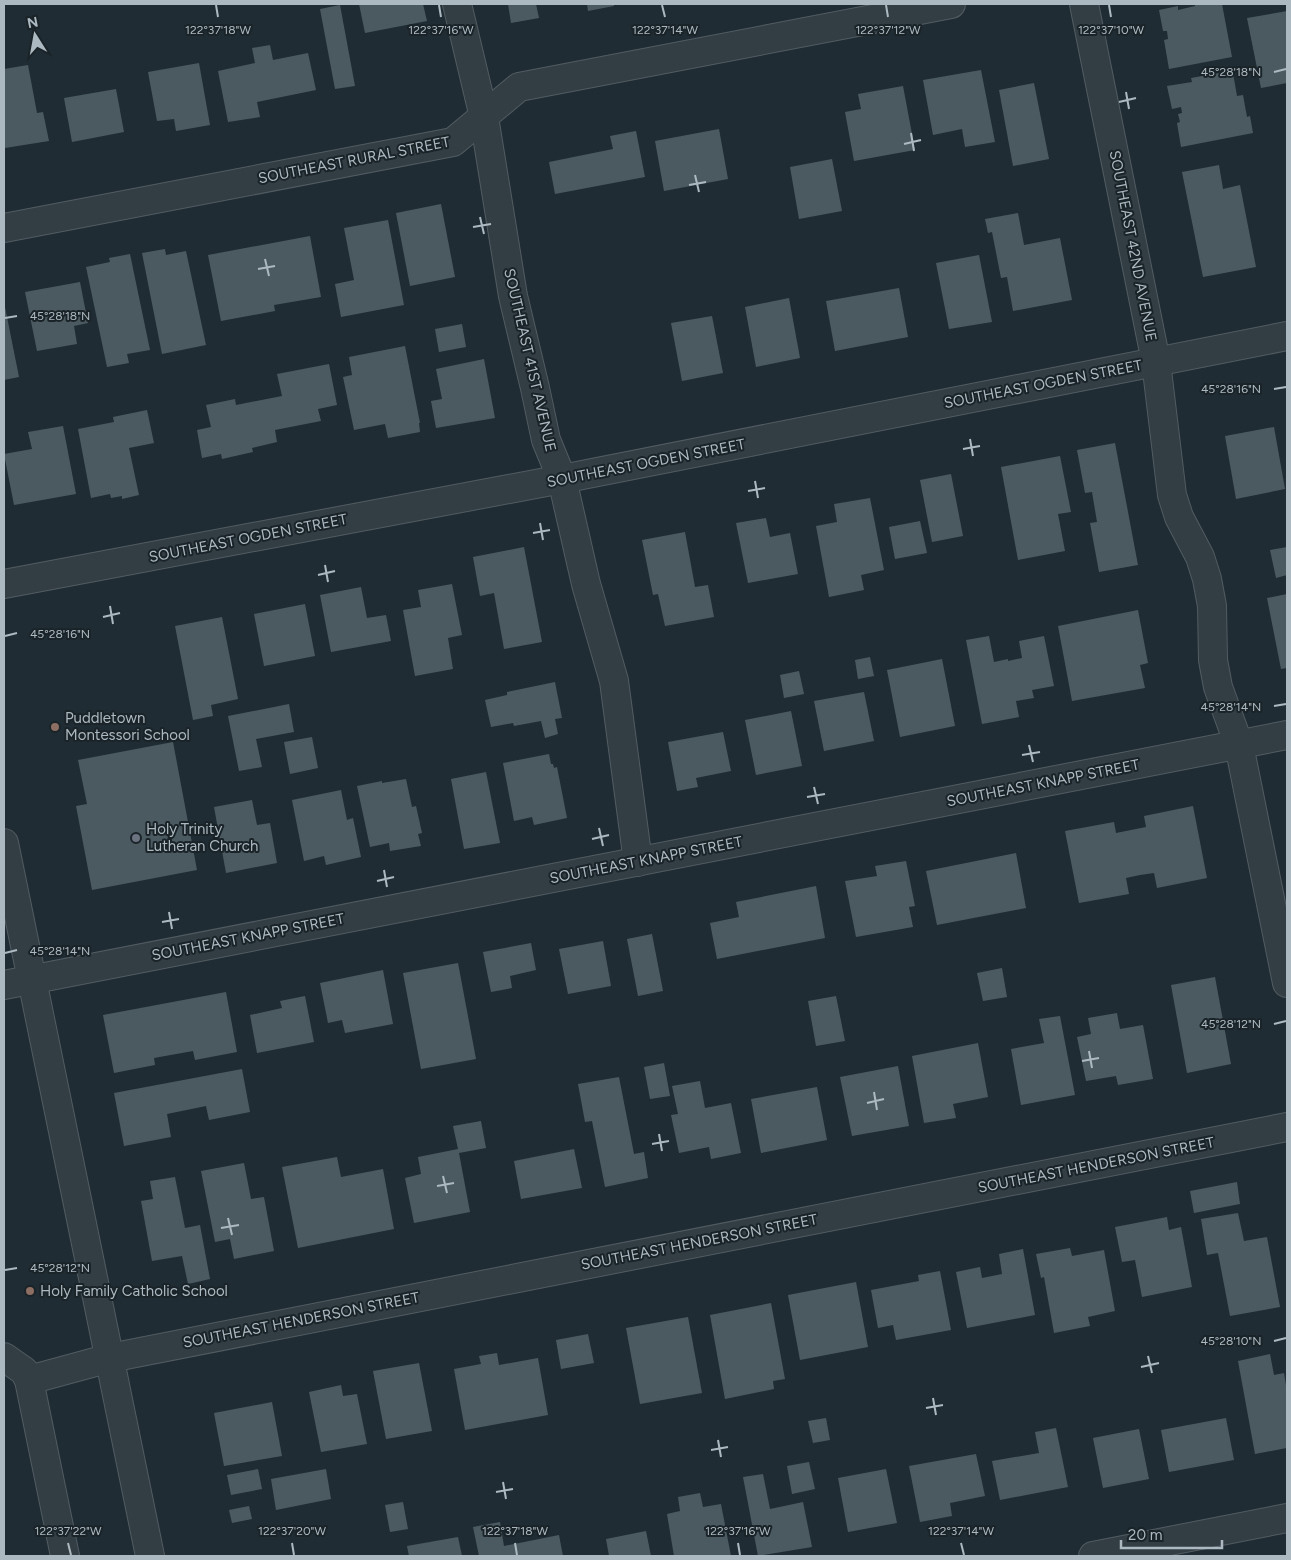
<svg xmlns="http://www.w3.org/2000/svg" width="1291" height="1560" font-family="Figtree,sans-serif">
<rect width="100%" height="100%" fill="#202c33"/>
<g fill="#4b5a61">
<polygon points="359,4 423,4 427,21 365,33"/>
<polygon points="508,4 536,4 539,18 511,23"/>
<polygon points="587,4 614,4 614,6 588,11"/>
<polygon points="1195,4 1222,4 1232,57 1169,69 1164,40 1168,39 1167,31 1163,31 1159,10 1178,6 1178,10 1195,6"/>
<polygon points="340,5 355,86 335,89 320,9"/>
<polygon points="1287,11 1287,83 1261,88 1247,18"/>
<polygon points="270,45 273,60 308,53 316,90 257,102 260,117 228,122 218,71 255,63 252,48"/>
<polygon points="199,63 210,125 176,131 174,119 157,121 148,72"/>
<polygon points="28,65 37,113 43,112 49,141 5,148 4,140 4,69"/>
<polygon points="981,70 995,142 965,147 962,129 933,135 923,80"/>
<polygon points="1224,72 1224,74 1233,73 1237,96 1243,95 1247,117 1250,116 1253,133 1181,147 1177,123 1180,122 1178,114 1182,113 1181,107 1172,109 1167,86 1192,82 1191,78"/>
<polygon points="1034,83 1049,159 1013,166 999,90"/>
<polygon points="903,86 915,150 854,161 845,112 861,109 858,94"/>
<polygon points="116,89 124,132 72,142 64,98"/>
<polygon points="719,129 728,179 664,191 655,141"/>
<polygon points="636,131 645,177 555,194 549,162 613,149 610,136"/>
<polygon points="832,159 842,211 799,219 790,167"/>
<polygon points="1219,165 1223,189 1240,185 1256,267 1203,277 1182,172"/>
<polygon points="441,204 455,277 410,286 396,213"/>
<polygon points="1018,213 1024,245 1060,238 1072,300 1013,311 1007,277 1001,278 992,232 988,233 985,219"/>
<polygon points="388,220 404,305 341,317 335,284 354,280 344,228"/>
<polygon points="310,236 321,297 274,305 275,311 221,321 208,255"/>
<polygon points="165,249 166,255 186,251 206,345 162,354 142,253"/>
<polygon points="130,254 150,350 127,354 129,363 107,367 86,267 110,262 109,258"/>
<polygon points="979,255 992,322 949,329 936,263"/>
<polygon points="80,282 88,323 74,326 77,344 37,351 25,292"/>
<polygon points="899,288 908,337 835,351 826,301"/>
<polygon points="789,298 800,358 756,367 745,307"/>
<polygon points="4,302 19,377 4,380"/>
<polygon points="712,316 723,373 682,381 671,323"/>
<polygon points="462,324 466,347 439,352 435,329"/>
<polygon points="405,346 420,423 419,423 420,432 388,438 385,424 354,430 343,377 352,375 349,357"/>
<polygon points="484,359 495,418 436,428 431,401 442,399 436,369"/>
<polygon points="329,364 337,405 318,409 321,421 275,430 277,442 252,448 253,452 222,459 221,454 202,458 197,430 211,427 206,405 235,399 236,405 282,396 277,374"/>
<polygon points="147,410 154,443 129,448 139,495 122,499 122,496 111,498 110,494 91,498 78,429 114,422 113,417"/>
<polygon points="63,426 76,494 14,505 4,454 32,449 28,432"/>
<polygon points="1274,427 1285,489 1236,499 1225,436"/>
<polygon points="1115,443 1138,565 1099,572 1090,523 1097,522 1092,492 1085,493 1077,450"/>
<polygon points="1060,456 1071,512 1058,514 1065,551 1018,560 1001,467"/>
<polygon points="951,474 963,536 932,542 920,480"/>
<polygon points="870,498 884,570 861,575 864,590 829,597 816,526 837,522 834,504"/>
<polygon points="766,518 770,537 790,533 798,574 748,583 736,523"/>
<polygon points="920,521 927,553 895,559 889,527"/>
<polygon points="685,532 695,587 708,585 714,617 665,626 658,594 653,595 642,540"/>
<polygon points="524,547 542,642 504,649 494,593 480,596 473,557"/>
<polygon points="1287,547 1287,575 1276,578 1270,550"/>
<polygon points="452,584 462,635 448,638 453,669 415,676 403,610 421,607 418,590"/>
<polygon points="361,587 367,618 386,615 391,641 331,652 320,595"/>
<polygon points="1287,594 1287,668 1281,669 1267,598"/>
<polygon points="305,604 315,656 264,666 254,614"/>
<polygon points="1138,610 1148,663 1140,665 1145,688 1072,701 1058,626"/>
<polygon points="222,617 238,699 211,705 213,716 193,720 175,626"/>
<polygon points="989,636 994,662 1008,659 1008,661 1022,658 1019,641 1044,636 1054,686 1032,690 1034,698 1016,701 1019,717 982,724 966,640"/>
<polygon points="870,657 874,676 858,679 855,660"/>
<polygon points="942,659 955,726 900,737 887,670"/>
<polygon points="799,671 804,694 784,698 780,675"/>
<polygon points="555,682 562,718 555,719 558,734 545,738 541,721 514,726 513,723 491,727 485,700 507,695 507,692"/>
<polygon points="864,692 874,741 824,751 814,701"/>
<polygon points="289,704 294,732 256,739 262,767 239,771 228,716"/>
<polygon points="791,711 802,766 756,775 745,720"/>
<polygon points="723,732 731,771 696,778 698,787 677,791 668,742"/>
<polygon points="312,737 318,768 290,774 284,742"/>
<polygon points="173,742 197,870 92,890 76,806 87,804 78,760"/>
<polygon points="549,754 551,764 553,764 554,768 557,767 567,818 534,825 532,817 514,821 503,763"/>
<polygon points="486,772 500,843 464,849 451,779"/>
<polygon points="406,779 412,807 416,806 422,833 418,834 421,846 390,851 389,843 370,847 357,786 382,781 382,783"/>
<polygon points="341,790 347,820 353,818 361,857 326,865 324,856 304,861 292,800"/>
<polygon points="252,800 257,825 270,823 277,863 226,873 214,807"/>
<polygon points="1193,806 1207,878 1157,888 1154,873 1140,875 1126,878 1129,894 1079,903 1065,831 1114,822 1116,833 1146,827 1144,816"/>
<polygon points="1016,853 1026,908 937,925 926,871"/>
<polygon points="906,861 915,906 909,907 913,927 856,937 845,881 877,876 875,866"/>
<polygon points="816,886 825,938 717,959 710,923 739,917 736,902"/>
<polygon points="652,934 663,991 638,996 627,939"/>
<polygon points="603,941 611,986 568,994 559,949"/>
<polygon points="531,943 536,970 510,976 512,988 491,992 483,952"/>
<polygon points="458,963 476,1059 421,1069 403,973"/>
<polygon points="1002,968 1007,997 983,1001 977,973"/>
<polygon points="383,970 393,1024 345,1033 342,1020 328,1023 320,983"/>
<polygon points="1215,977 1231,1064 1187,1073 1171,985"/>
<polygon points="226,992 237,1052 195,1060 193,1051 154,1058 155,1065 114,1073 103,1015"/>
<polygon points="305,996 314,1042 257,1053 250,1015 282,1008 280,1001"/>
<polygon points="836,996 845,1041 816,1046 808,1001"/>
<polygon points="1117,1013 1120,1029 1143,1025 1153,1079 1118,1085 1116,1076 1086,1081 1077,1037 1091,1034 1088,1018"/>
<polygon points="1060,1016 1075,1095 1021,1105 1011,1049 1044,1043 1039,1019"/>
<polygon points="978,1043 988,1097 953,1104 956,1118 924,1123 912,1056"/>
<polygon points="664,1063 670,1096 650,1099 644,1067"/>
<polygon points="898,1066 909,1126 852,1136 840,1077"/>
<polygon points="242,1069 250,1112 209,1120 206,1106 167,1114 171,1137 124,1146 114,1093"/>
<polygon points="619,1077 634,1154 644,1152 648,1178 605,1187 592,1121 585,1122 578,1084"/>
<polygon points="700,1081 705,1108 731,1103 741,1153 711,1159 709,1147 679,1153 671,1115 678,1114 672,1086"/>
<polygon points="817,1087 827,1140 761,1153 751,1099"/>
<polygon points="481,1121 486,1148 459,1153 470,1212 414,1223 405,1178 421,1174 418,1157 458,1149 453,1126"/>
<polygon points="574,1149 582,1188 521,1199 514,1161"/>
<polygon points="337,1157 341,1177 383,1169 394,1229 298,1248 282,1167"/>
<polygon points="244,1163 251,1199 264,1197 274,1251 234,1259 230,1239 215,1242 201,1171"/>
<polygon points="175,1177 185,1228 200,1225 210,1279 188,1284 182,1256 152,1261 141,1201 153,1199 150,1181"/>
<polygon points="1237,1182 1240,1204 1194,1213 1190,1191"/>
<polygon points="1238,1213 1244,1241 1267,1237 1280,1307 1230,1316 1218,1253 1207,1255 1201,1219"/>
<polygon points="1167,1217 1169,1230 1181,1227 1192,1287 1142,1297 1135,1260 1122,1262 1115,1227"/>
<polygon points="1070,1248 1072,1256 1104,1250 1115,1311 1088,1317 1090,1326 1054,1333 1044,1277 1041,1278 1036,1254"/>
<polygon points="1023,1249 1035,1315 967,1328 956,1272 980,1267 982,1278 1002,1274 999,1254"/>
<polygon points="940,1271 951,1330 896,1340 893,1325 878,1328 871,1290 919,1281 918,1275"/>
<polygon points="856,1282 868,1347 800,1360 788,1295"/>
<polygon points="771,1303 785,1379 773,1381 774,1389 725,1399 710,1315"/>
<polygon points="688,1317 702,1393 640,1404 626,1328"/>
<polygon points="588,1334 594,1363 561,1369 556,1340"/>
<polygon points="497,1353 499,1365 538,1358 548,1415 465,1430 454,1369 481,1364 479,1356"/>
<polygon points="1270,1354 1274,1375 1284,1373 1287,1391 1287,1448 1255,1454 1238,1361"/>
<polygon points="419,1363 432,1431 386,1439 373,1371"/>
<polygon points="341,1385 343,1396 357,1394 367,1444 321,1452 309,1392"/>
<polygon points="272,1402 282,1456 224,1466 214,1413"/>
<polygon points="826,1418 830,1440 813,1443 808,1421"/>
<polygon points="1226,1418 1234,1460 1169,1472 1161,1430"/>
<polygon points="1056,1428 1068,1487 1000,1500 992,1461 1039,1453 1035,1432"/>
<polygon points="1139,1429 1149,1479 1103,1488 1093,1438"/>
<polygon points="976,1454 985,1496 950,1503 952,1516 920,1522 909,1466"/>
<polygon points="809,1462 815,1489 792,1494 787,1466"/>
<polygon points="258,1469 262,1489 231,1495 227,1475"/>
<polygon points="326,1469 331,1499 276,1510 271,1479"/>
<polygon points="886,1469 897,1523 848,1532 838,1478"/>
<polygon points="763,1474 770,1509 803,1502 812,1547 758,1556 743,1477"/>
<polygon points="700,1493 703,1507 721,1504 731,1556 674,1556 667,1514 680,1511 678,1497"/>
<polygon points="403,1502 408,1529 390,1532 385,1505"/>
<polygon points="249,1506 252,1519 232,1523 229,1510"/>
<polygon points="500,1522 504,1546 559,1535 563,1556 479,1556 473,1527"/>
<polygon points="646,1531 651,1556 609,1556 606,1539"/>
<polygon points="458,1537 462,1556 409,1556 407,1546"/>
</g>
<g fill="none" stroke-linecap="round" stroke-linejoin="round">
<defs>
<g id="minor">
<polyline points="457,4 484,117 513,296 535,388 546,440 562,479 586,584 614,681 638,862"/>
<polyline points="1084,4 1156,362 1172,495 1179,517 1200,557 1207,579 1212,606 1213,660 1218,687 1239,745 1287,983"/>
<polyline points="4,228 453,142 519,87 951,4"/>
<polyline points="4,584 562,479 1287,336"/>
<polyline points="4,843 150,1556"/>
<polyline points="4,985 1287,735"/>
<polyline points="4,1357 24,1371 29,1380 65,1556"/>
<polyline points="29,1380 110,1358 1287,1127"/>
<polyline points="1093,1556 1287,1518"/>
</g>
</defs>
<use href="#minor" stroke="#515c62" stroke-width="30"/>
<use href="#minor" stroke="#333e44" stroke-width="28"/>
</g>
<path fill="none" stroke="#adb9c1" stroke-width="2" d="M216,5L218,17M439,5L441,17M662,5L665,17M886,5L888,17M1109,5L1111,17M1274,72L1286,69M1126,92L1129,109M1119,102L1136,98M911,133L914,151M904,144L921,140M695,175L699,192M689,185L706,182M480,217L484,234M473,227L491,224M265,259L269,276M258,269L275,266M5,318L17,316M1274,389L1286,387M970,439L973,456M963,449L980,446M755,481L758,498M748,491L765,488M540,523L543,540M533,533L550,530M325,565L328,582M318,575L335,571M110,606L113,624M103,617L120,613M5,636L17,633M1274,706L1286,704M1029,745L1033,762M1022,755L1040,752M814,787L818,804M807,797L825,794M599,828L603,846M592,839L609,835M384,870L387,887M377,881L394,877M169,912L172,929M162,922L179,919M5,953L17,950M1274,1024L1286,1021M1089,1051L1092,1068M1082,1061L1099,1058M874,1092L877,1110M867,1103L884,1099M659,1134L662,1151M652,1144L669,1141M443,1176L447,1193M437,1186L454,1183M228,1218L232,1235M221,1228L239,1225M5,1270L17,1268M1274,1341L1286,1338M1148,1356L1152,1373M1141,1367L1159,1363M933,1398L936,1415M926,1408L943,1405M718,1440L721,1457M711,1450L728,1447M503,1482L506,1499M496,1492L513,1489M68,1543L71,1555M292,1543L294,1555M515,1543L517,1555M738,1543L740,1555M961,1543L964,1555"/>
<g fill="#8d6e63" stroke="#192328" stroke-width="2">
<circle cx="55" cy="727" r="5"/>
<circle cx="30" cy="1291" r="5"/>
</g>
<circle fill="#6b7280" stroke="#192328" stroke-width="2" cx="136" cy="838" r="5"/>
<g text-anchor="middle" stroke-width="4" stroke-linejoin="round" paint-order="stroke">
<g font-size="15" fill="#adb9c1" stroke="#192328">
<text transform="translate(354 160) rotate(-11)" y="5">SOUTHEAST RURAL STREET</text>
<text transform="translate(1133 246) rotate(79)" y="5">SOUTHEAST 42ND AVENUE</text>
<text transform="translate(530 360) rotate(77)" y="5">SOUTHEAST 41ST AVENUE</text>
<text transform="translate(1043 384) rotate(-11)" y="5">SOUTHEAST OGDEN STREET</text>
<text transform="translate(646 463) rotate(-11)" y="5">SOUTHEAST OGDEN STREET</text>
<text transform="translate(248 538) rotate(-11)" y="5">SOUTHEAST OGDEN STREET</text>
<text transform="translate(1043 783) rotate(-11)" y="5">SOUTHEAST KNAPP STREET</text>
<text transform="translate(646 860) rotate(-11)" y="5">SOUTHEAST KNAPP STREET</text>
<text transform="translate(248 937) rotate(-11)" y="5">SOUTHEAST KNAPP STREET</text>
<text transform="translate(1096 1165) rotate(-11)" y="5">SOUTHEAST HENDERSON STREET</text>
<text transform="translate(699 1242) rotate(-11)" y="5">SOUTHEAST HENDERSON STREET</text>
<text transform="translate(301 1320) rotate(-11)" y="5">SOUTHEAST HENDERSON STREET</text>
</g>
<g font-size="15" fill="#adb9c1" stroke="#192328" text-anchor="start">
<text x="65" y="723">Puddletown<tspan x="65" dy="17">Montessori School</tspan></text>
<text x="146" y="834">Holy Trinity<tspan x="146" dy="17">Lutheran Church</tspan></text>
<text x="40" y="1296">Holy Family Catholic School</text>
</g>
</g>
<g font-size="12" text-anchor="middle" fill="#adb9c1" stroke="#192328" stroke-width="4" stroke-linejoin="round" paint-order="stroke">
<text x="1111" y="34">122°37'10"W</text>
<text x="218" y="34">122°37'18"W</text>
<text x="441" y="34">122°37'16"W</text>
<text x="665" y="34">122°37'14"W</text>
<text x="888" y="34">122°37'12"W</text>
<text x="1231" y="76">45°28'18"N</text>
<text x="60" y="320">45°28'18"N</text>
<text x="1231" y="393">45°28'16"N</text>
<text x="60" y="638">45°28'16"N</text>
<text x="1231" y="711">45°28'14"N</text>
<text x="60" y="955">45°28'14"N</text>
<text x="1231" y="1028">45°28'12"N</text>
<text x="60" y="1272">45°28'12"N</text>
<text x="1231" y="1345">45°28'10"N</text>
<text x="68" y="1535">122°37'22"W</text>
<text x="292" y="1535">122°37'20"W</text>
<text x="515" y="1535">122°37'18"W</text>
<text x="738" y="1535">122°37'16"W</text>
<text x="961" y="1535">122°37'14"W</text>
</g>
<rect width="1291" height="1560" fill="none" stroke="#adb9c1" stroke-width="10"/>
<g transform="translate(35 35) rotate(349)" stroke="#192328" stroke-width="4" paint-order="stroke">
<path d="M0-4L9 19L0 12L-9 19Z" fill="#adb9c1"/>
<text y="-8" font-size="14" font-weight="bold" text-anchor="middle" fill="#adb9c1">N</text>
</g>
<path d="M1121 1540v8h101v-8" fill="none" stroke="#adb9c1" stroke-width="2.5"/>
<text x="1128" y="1540" font-size="15" fill="#adb9c1" stroke="#192328" stroke-width="4" paint-order="stroke">20 m</text>
</svg>
